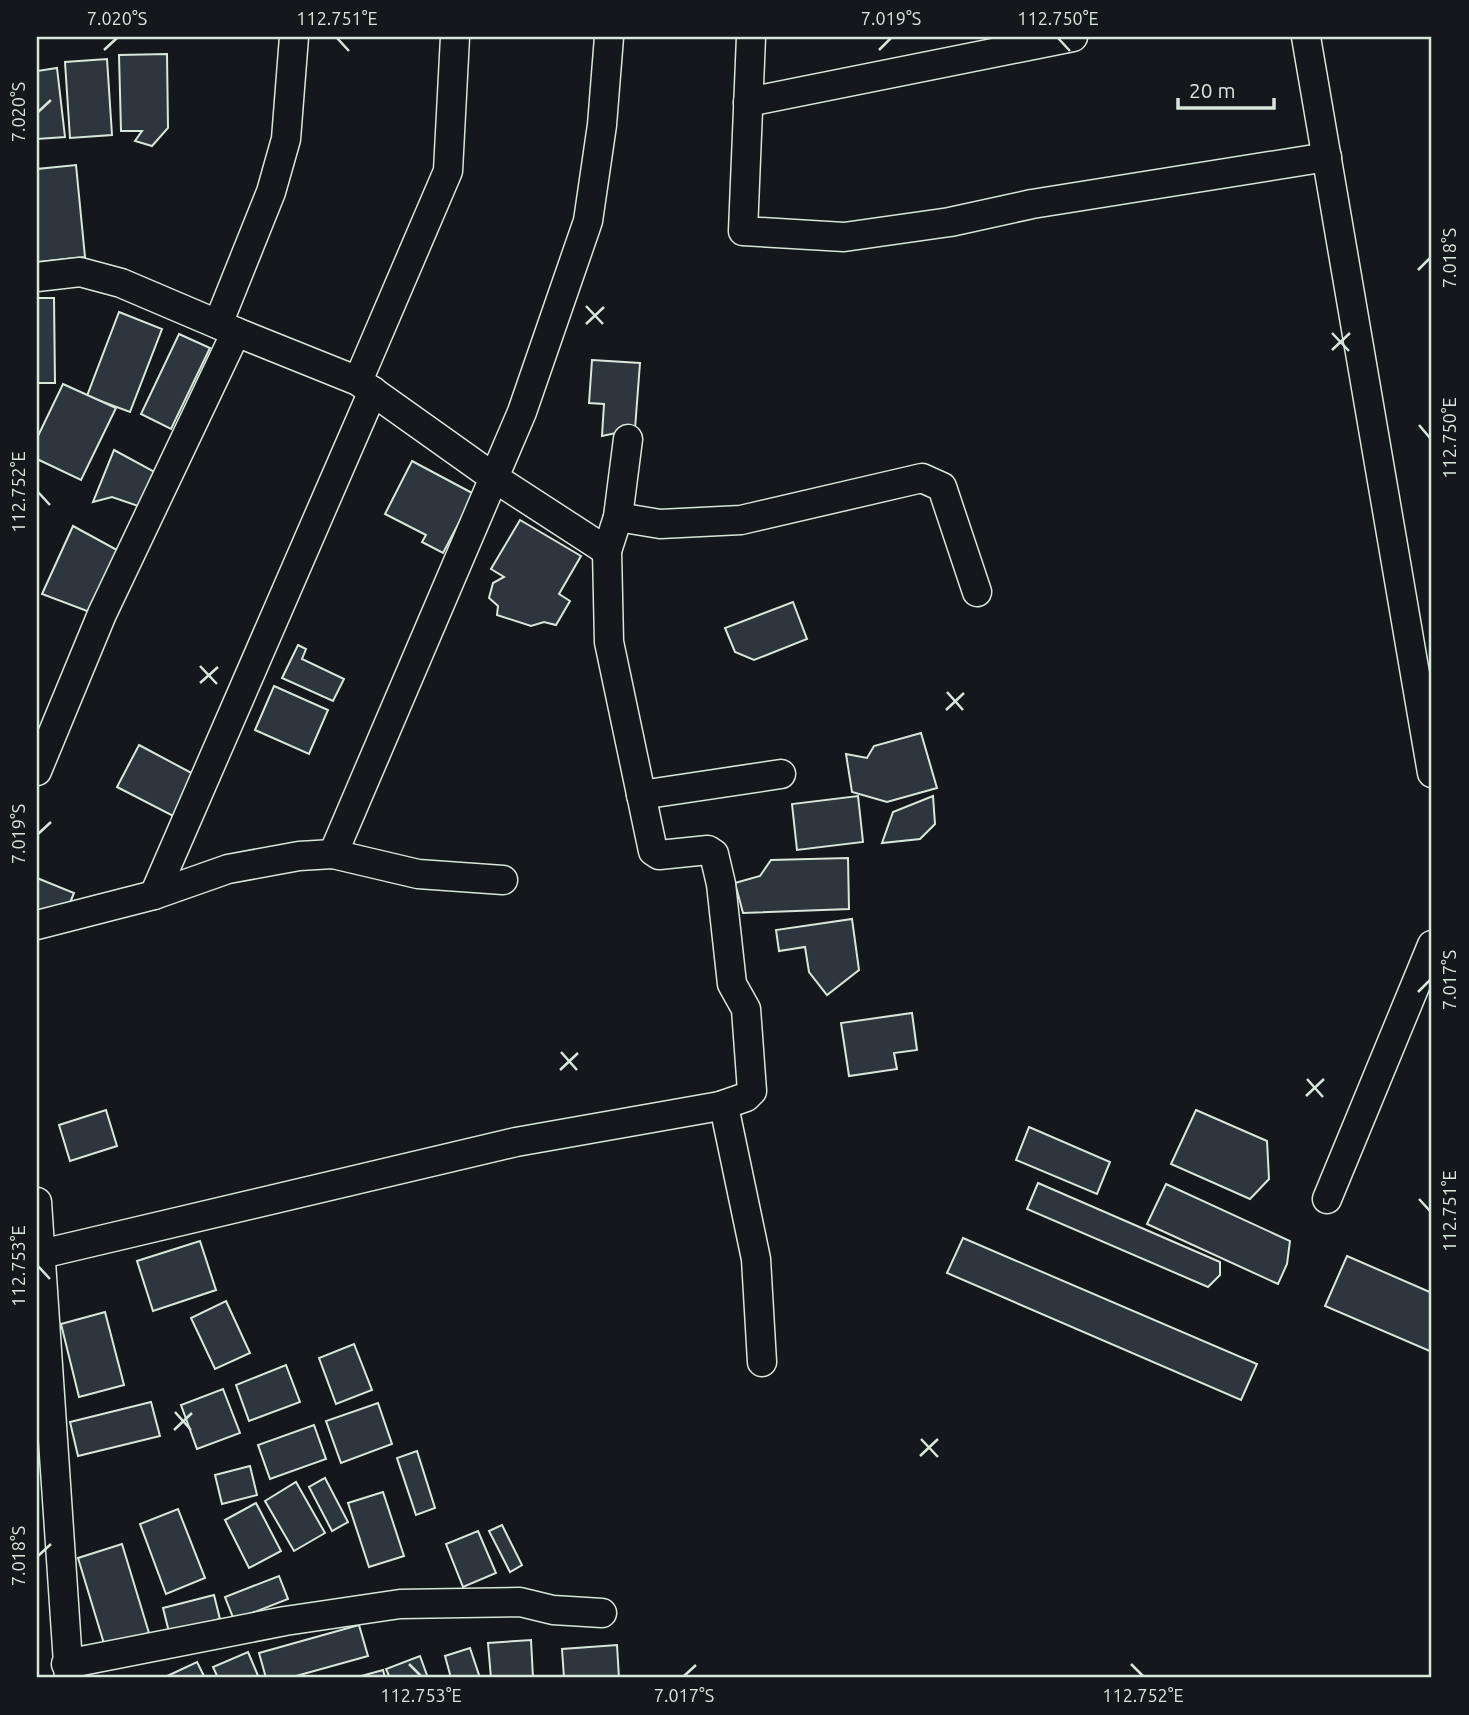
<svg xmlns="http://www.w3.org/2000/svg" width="1469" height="1715" font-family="Ubuntu,sans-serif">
<rect width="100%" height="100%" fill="#14181c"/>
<g fill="#2c363c" stroke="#d8e6dc" stroke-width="2">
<polygon points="167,54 168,128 152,146 135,141 142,131 121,131 119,55"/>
<polygon points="107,59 112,135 70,138 65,62"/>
<polygon points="57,68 65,137 37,139 37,71"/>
<polygon points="76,165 85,257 38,262 37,169"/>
<polygon points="37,298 54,298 55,383 37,383"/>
<polygon points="119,312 162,329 130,412 87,396"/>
<polygon points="179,334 210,348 171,429 141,414"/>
<polygon points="592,360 640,363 635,429 602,436 604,404 589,403"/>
<polygon points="63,384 116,408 81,480 37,459 37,438"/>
<polygon points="114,450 153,471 155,494 138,506 112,497 93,502"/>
<polygon points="412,461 474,494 443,553 422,542 426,535 385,514"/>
<polygon points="520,520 581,556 559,594 570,601 556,625 544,622 531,626 497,615 498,606 489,598 493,583 504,577 491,569"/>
<polygon points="73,526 117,550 95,614 42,594"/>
<polygon points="793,602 807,639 754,660 735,652 725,628"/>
<polygon points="298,645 306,649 302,659 344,679 333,701 282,678"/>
<polygon points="274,686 328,710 309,754 255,730"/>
<polygon points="921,733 937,788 887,802 852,792 846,754 867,758 874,746"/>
<polygon points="139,745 199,777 177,818 117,787"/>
<polygon points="858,796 863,842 797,850 792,804"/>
<polygon points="933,796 935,824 920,839 882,843 893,812"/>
<polygon points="848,858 849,909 743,913 735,883 760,876 771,860"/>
<polygon points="37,878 74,893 65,915 37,920"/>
<polygon points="852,919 859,970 827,995 809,972 805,947 779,951 776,930"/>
<polygon points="912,1013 917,1050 894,1053 897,1069 849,1076 841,1023"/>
<polygon points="106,1110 117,1146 70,1161 59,1125"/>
<polygon points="1196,1110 1267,1141 1269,1179 1250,1199 1171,1164"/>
<polygon points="1029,1127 1110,1162 1097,1194 1016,1160"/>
<polygon points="1038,1183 1220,1262 1220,1275 1208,1287 1027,1209"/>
<polygon points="1166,1184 1290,1241 1287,1264 1278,1284 1147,1224"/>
<polygon points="963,1238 1257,1364 1241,1400 947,1273"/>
<polygon points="200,1241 216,1290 153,1311 137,1261"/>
<polygon points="1347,1256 1432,1293 1432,1352 1325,1306"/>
<polygon points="226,1301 250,1353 215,1369 191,1318"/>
<polygon points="105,1312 124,1385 79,1397 61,1324"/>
<polygon points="354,1344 372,1390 336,1404 319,1358"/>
<polygon points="286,1365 300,1402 249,1421 236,1385"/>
<polygon points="223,1389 240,1433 197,1449 181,1405"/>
<polygon points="151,1402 160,1436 78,1456 70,1422"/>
<polygon points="378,1403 392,1444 341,1463 326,1421"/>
<polygon points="314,1425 326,1459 270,1479 258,1445"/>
<polygon points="417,1451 435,1508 416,1515 397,1458"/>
<polygon points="250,1466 257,1495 222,1504 215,1475"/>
<polygon points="325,1478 348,1522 332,1531 309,1487"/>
<polygon points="296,1482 325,1533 294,1551 265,1501"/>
<polygon points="383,1492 404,1556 369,1567 348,1503"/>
<polygon points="256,1503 281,1551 249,1568 225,1520"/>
<polygon points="178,1509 205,1578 166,1594 140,1524"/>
<polygon points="502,1525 522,1565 510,1572 489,1531"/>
<polygon points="478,1531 496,1573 463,1587 446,1544"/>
<polygon points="122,1544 149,1633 105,1647 78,1558"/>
<polygon points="279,1576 288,1599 234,1620 225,1597"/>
<polygon points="214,1595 220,1619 169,1632 163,1608"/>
<polygon points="359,1625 368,1656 289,1678 266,1678 259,1653"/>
<polygon points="531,1640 533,1678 491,1678 488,1643"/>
<polygon points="617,1645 619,1678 564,1678 562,1649"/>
<polygon points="470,1648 480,1678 451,1678 445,1656"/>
<polygon points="248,1652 259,1678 218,1678 213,1667"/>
<polygon points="420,1656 428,1678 390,1678 386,1669"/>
<polygon points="197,1662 205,1678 163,1678"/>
<polygon points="383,1670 385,1678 354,1678"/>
</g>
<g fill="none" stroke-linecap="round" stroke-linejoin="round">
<defs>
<g id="minor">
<polyline points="751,37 743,231 844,237 950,222 1032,204 1327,157"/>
<polyline points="1306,37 1432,773"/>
<polyline points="748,102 1073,37"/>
<polyline points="37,277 80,272 121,283 236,332 102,614 37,771"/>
<polyline points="218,324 271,192 286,139 294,37"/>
<polyline points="236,332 358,381 493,477 607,551"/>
<polyline points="358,381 448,171 455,37"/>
<polyline points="618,517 660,524 741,520 922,478 942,487 977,592"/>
<polyline points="641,795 781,774"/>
<polyline points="333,854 522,412 588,221 602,125 609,37"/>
<polyline points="154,895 373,391"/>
<polyline points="37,925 154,895 228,869 299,856 333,854 418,874 503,880"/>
<polyline points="720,1106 725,1111 756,1259 762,1362"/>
<polyline points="1327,1199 1432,945"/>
<polyline points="37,1202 69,1678"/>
<polyline points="37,1255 516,1142 720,1106 746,1097 752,1091 746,1009 732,984 721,884 714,854 708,850 659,855 653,851 609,642 607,551 618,517 628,439"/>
<polyline points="66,1664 285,1621 400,1604 520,1602 553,1610 602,1613"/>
</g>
</defs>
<use href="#minor" stroke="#d8e6dc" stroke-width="31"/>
<use href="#minor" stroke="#14181c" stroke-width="28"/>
</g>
<path fill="none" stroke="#d8e6dc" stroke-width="2.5" d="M337,38L349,51M1058,38L1070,51M104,50L117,38M879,50L891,38M38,112L51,100M1418,270L1430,258M586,306L603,324M586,324L604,307M1332,333L1349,351M1332,350L1350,333M1419,425L1430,438M38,492L50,505M200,666L217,684M200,683L218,667M947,692L963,710M946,710L964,693M38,834L51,822M1418,992L1430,980M561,1052L577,1070M560,1070L578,1053M1307,1079L1323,1097M1306,1096L1324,1079M1419,1199L1430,1211M38,1266L50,1279M175,1412L191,1430M174,1430L192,1413M921,1439L938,1457M920,1456L938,1439M38,1556L51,1544M409,1664L421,1676M1131,1664L1143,1676M684,1676L696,1665"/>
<rect width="1469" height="1715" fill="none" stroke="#14181c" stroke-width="77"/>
<path d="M1178 98v10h96v-10" fill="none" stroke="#d8e6dc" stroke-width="3.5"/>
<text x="1189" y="98" font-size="21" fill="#d8e6dc" stroke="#14181c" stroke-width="5" paint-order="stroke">20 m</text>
<rect x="38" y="38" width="1392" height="1638" fill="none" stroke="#d8e6dc" stroke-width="2.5"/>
<g font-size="18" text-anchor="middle" fill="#d8e6dc">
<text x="117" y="25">7.020°S</text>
<text x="337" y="25">112.751°E</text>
<text x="891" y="25">7.019°S</text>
<text x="1058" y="25">112.750°E</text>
<text transform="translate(19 112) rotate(-90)" y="6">7.020°S</text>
<text transform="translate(1450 258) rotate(-90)" y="6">7.018°S</text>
<text transform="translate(1450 438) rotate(-90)" y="6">112.750°E</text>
<text transform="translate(19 492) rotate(-90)" y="6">112.752°E</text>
<text transform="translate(19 834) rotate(-90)" y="6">7.019°S</text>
<text transform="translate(1450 980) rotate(-90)" y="6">7.017°S</text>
<text transform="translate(1450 1211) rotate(-90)" y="6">112.751°E</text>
<text transform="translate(19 1266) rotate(-90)" y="6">112.753°E</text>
<text transform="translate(19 1556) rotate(-90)" y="6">7.018°S</text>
<text x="421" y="1702">112.753°E</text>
<text x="684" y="1702">7.017°S</text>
<text x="1143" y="1702">112.752°E</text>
</g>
</svg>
